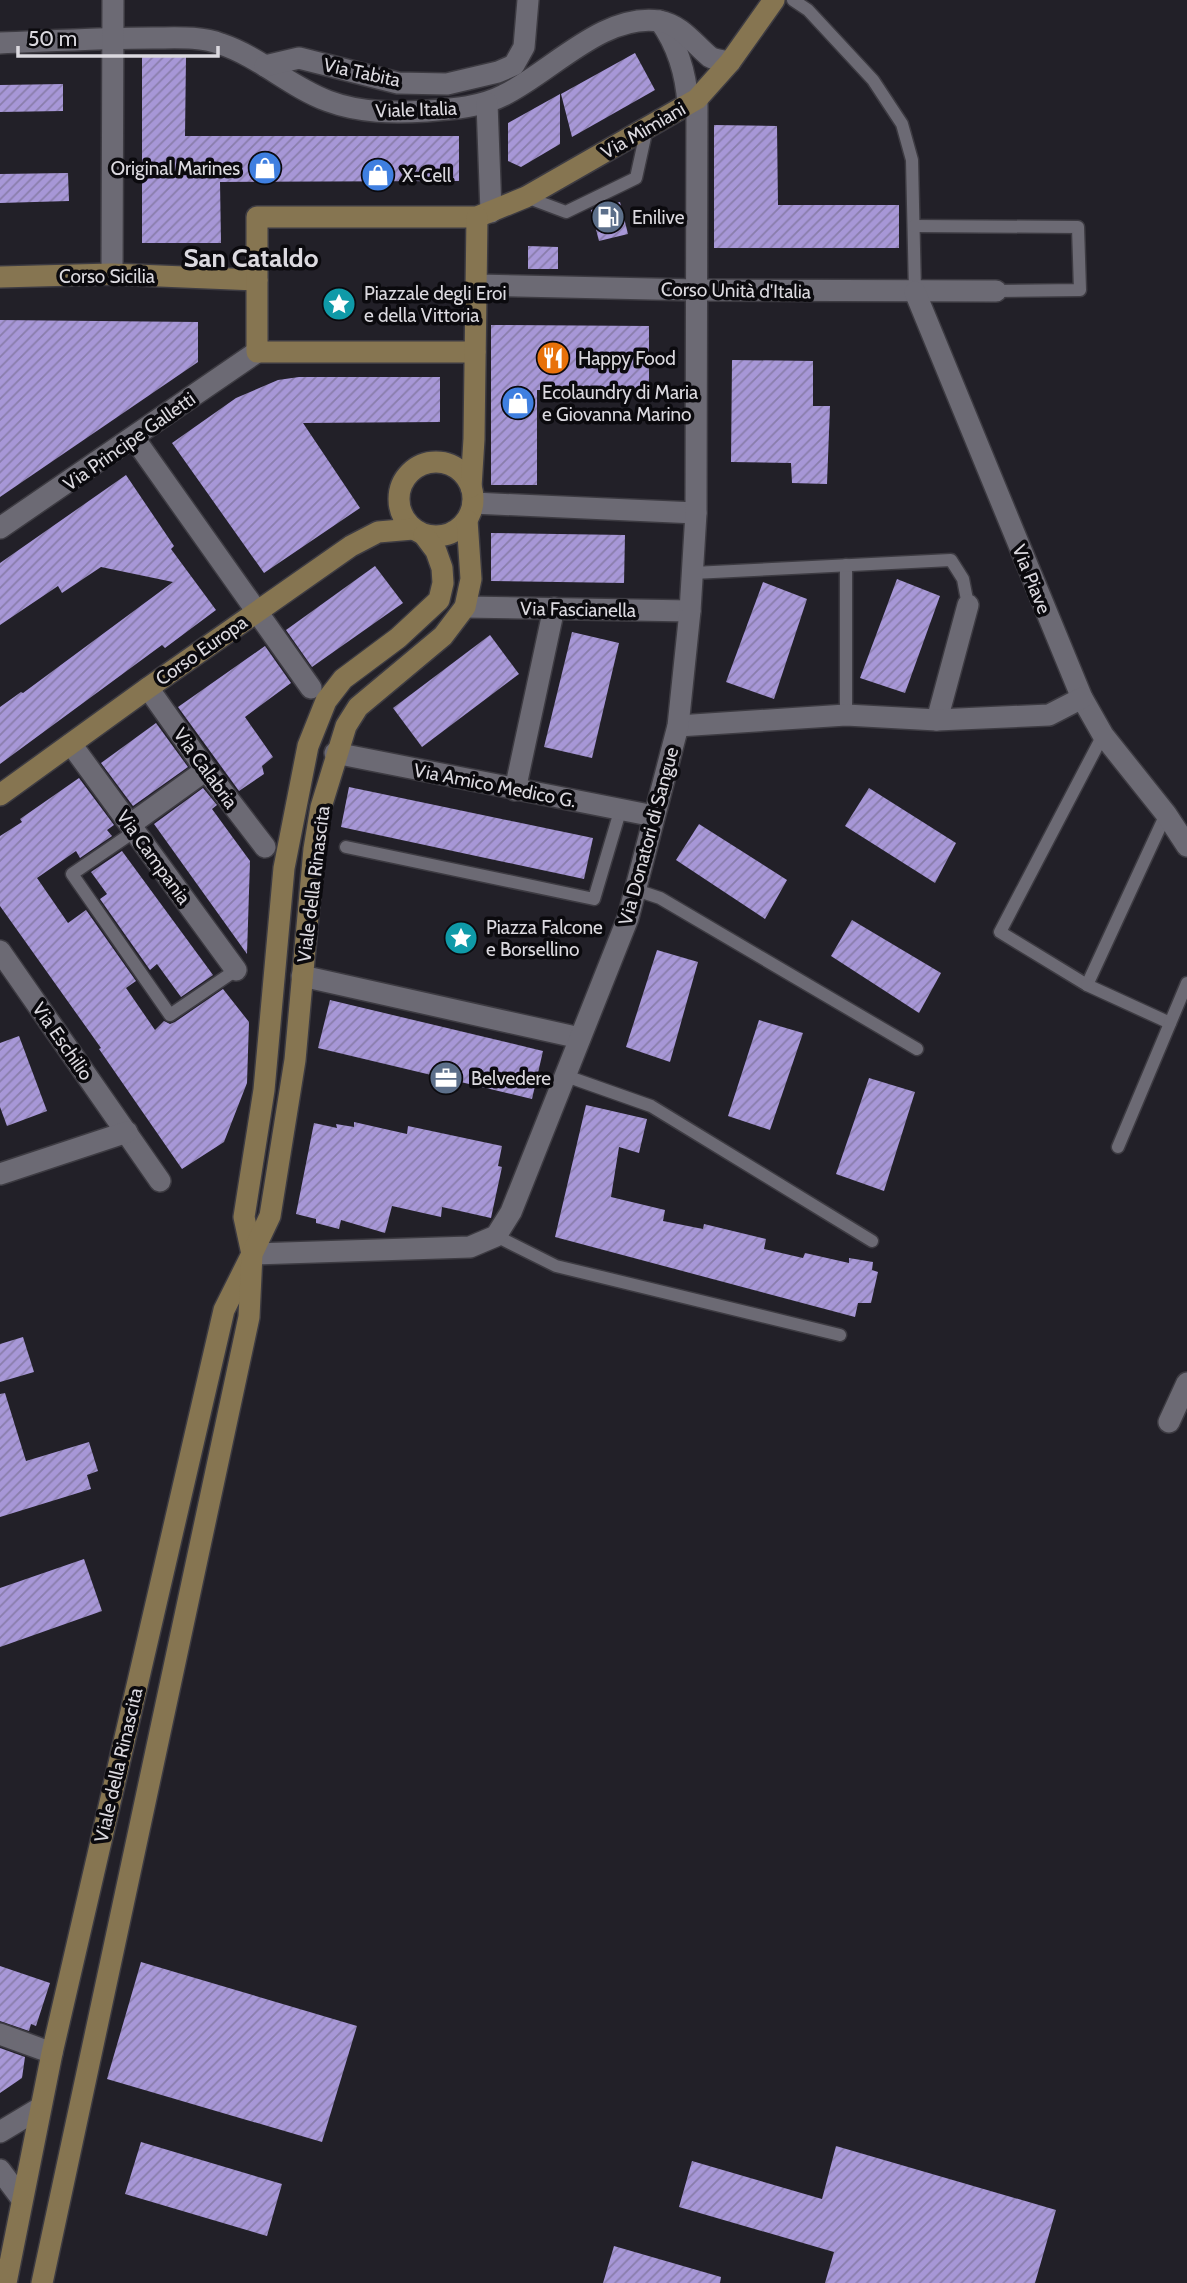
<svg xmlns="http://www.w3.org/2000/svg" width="1187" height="2283" font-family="Cabin,sans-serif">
<defs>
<pattern id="building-hatch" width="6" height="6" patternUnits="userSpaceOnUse" patternTransform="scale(1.75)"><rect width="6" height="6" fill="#a797d7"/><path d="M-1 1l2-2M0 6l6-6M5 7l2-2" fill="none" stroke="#897dab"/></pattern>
</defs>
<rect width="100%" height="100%" fill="#222028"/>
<g fill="url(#building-hatch)">
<polygon points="635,53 655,90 572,137 561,94"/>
<polygon points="142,57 186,57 185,136 459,136 459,181 220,182 221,243 142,243"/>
<polygon points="63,84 63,111 0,112 0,85"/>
<polygon points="560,94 560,144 521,167 508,161 508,123"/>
<polygon points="714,125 777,126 778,205 899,205 899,248 714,248"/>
<polygon points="68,173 69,201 0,203 0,174"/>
<polygon points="620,202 628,234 599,241 591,210"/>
<polygon points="528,246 558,247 558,269 528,269"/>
<polygon points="0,320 198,322 198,362 0,497"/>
<polygon points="491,325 649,326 649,391 537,390 537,485 491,485"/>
<polygon points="732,360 813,361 813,406 830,406 827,484 792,483 791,463 731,462"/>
<polygon points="299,377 440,377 440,422 303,423 360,508 264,573 172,443 236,398 278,380"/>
<polygon points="126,475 174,546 171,549 216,610 165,648 162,645 0,764 0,707 21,692 23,693 173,582 101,567 62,593 58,586 0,625 0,563"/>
<polygon points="491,533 625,535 624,583 491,581"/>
<polygon points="375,566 403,603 312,667 286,630"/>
<polygon points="897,579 940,596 905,693 860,678"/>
<polygon points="763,582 807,599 774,699 726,682"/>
<polygon points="572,632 619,643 592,758 544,747"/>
<polygon points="490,635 519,674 422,747 393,708"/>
<polygon points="265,646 291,683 245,717 273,757 262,766 264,774 239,791 178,707"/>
<polygon points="156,723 188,767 133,806 101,763"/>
<polygon points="79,778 114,825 107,830 112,836 80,858 76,851 37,878 68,923 86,910 136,981 126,988 155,1030 164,1021 170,1024 175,1022 223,989 249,1022 247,1083 224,1142 182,1169 99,1049 101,1048 0,906 0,836 22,822 20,819"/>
<polygon points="349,787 593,838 584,879 341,827"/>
<polygon points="203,788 217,805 212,809 250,861 247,954 154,824"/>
<polygon points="869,788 956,843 935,883 845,826"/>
<polygon points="699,824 787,880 765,919 676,860"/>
<polygon points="122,851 213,975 181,997 157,964 150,970 100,899 107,894 91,872"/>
<polygon points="852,920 941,973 919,1013 831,956"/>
<polygon points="657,950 698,962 670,1062 626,1047"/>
<polygon points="330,1000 543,1051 532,1099 318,1048"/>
<polygon points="759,1020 803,1033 770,1130 728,1116"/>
<polygon points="19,1036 47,1111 7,1126 0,1107 0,1043"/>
<polygon points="869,1078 915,1092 884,1191 836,1174"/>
<polygon points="586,1105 647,1119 639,1153 619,1147 611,1197 665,1210 663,1221 703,1229 704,1224 766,1239 764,1249 803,1258 805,1253 849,1263 849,1258 873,1262 872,1270 878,1272 871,1303 858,1303 855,1317 555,1237"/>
<polygon points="354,1122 407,1134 408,1126 502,1146 498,1166 502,1167 491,1218 442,1207 441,1217 392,1206 385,1233 341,1220 339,1229 316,1223 316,1219 296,1214 314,1123 337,1128 336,1124 354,1127"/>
<polygon points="23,1337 34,1372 0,1382 0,1344"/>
<polygon points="5,1393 26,1461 89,1442 98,1471 87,1475 91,1489 0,1517 0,1394"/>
<polygon points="84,1559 102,1611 0,1647 0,1588"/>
<polygon points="141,1962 357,2026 322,2142 107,2079"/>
<polygon points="0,1966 50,1983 36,2026 31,2024 29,2031 0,2021"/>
<polygon points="0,2048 25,2057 22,2078 0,2093"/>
<polygon points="141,2142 282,2184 267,2236 125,2194"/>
<polygon points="836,2146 1056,2210 1035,2283 825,2283 834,2252 679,2207 692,2161 822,2199"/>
<polygon points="614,2246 721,2277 720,2283 603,2283"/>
</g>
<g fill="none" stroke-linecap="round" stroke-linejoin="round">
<defs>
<g id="lane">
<polyline points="793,0 808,10 873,80 902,124 912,160 915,292"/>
<polyline points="526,197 566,212 636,178 647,128"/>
<polyline points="914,226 1078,227 1080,290 996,291"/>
<polyline points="846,565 846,715"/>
<polyline points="693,573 951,560 963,579 968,605"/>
<polyline points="1103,735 1000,932 1087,985 1166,814"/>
<polyline points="135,831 72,874 170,1015 236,970"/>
<polyline points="346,847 594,899 621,808"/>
<polyline points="636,890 660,898 917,1049"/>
<polyline points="1087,985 1170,1023"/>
<polyline points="566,1076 651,1106 872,1241"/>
<polyline points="1118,1147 1187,983"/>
<polyline points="496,1236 556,1266 840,1335"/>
</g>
<g id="street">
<path d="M660,21C678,46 686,74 688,104"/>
<path d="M0,43C51,41 102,38 153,38C175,38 200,36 221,44C260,57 290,87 328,101C360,113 394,113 427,111C454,109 481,107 504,95C551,72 603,13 659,21C682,25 694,44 710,57C715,60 724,61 730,62"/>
<polyline points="265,66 299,58 398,83 447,84 498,72 514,65 524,47 528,0"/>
<polyline points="487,103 491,212"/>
<polyline points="112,274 113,0"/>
<polyline points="476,285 696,290 996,291"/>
<polyline points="915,292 1082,698 1103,735 1166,814 1187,846"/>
<polyline points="134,438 311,688"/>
<polyline points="473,503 696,513"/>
<polyline points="0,528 257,352"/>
<polyline points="465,607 690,611"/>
<polyline points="148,688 206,770 265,847"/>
<polyline points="937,720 968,605"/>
<polyline points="678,726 846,715 937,720 1049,715 1082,698"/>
<polyline points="71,744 236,970"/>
<polyline points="335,753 654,816"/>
<polyline points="515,790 554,608"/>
<polyline points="131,824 206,770"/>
<polyline points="0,951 160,1181"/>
<polyline points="302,976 580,1038"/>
<polyline points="0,1174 127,1132"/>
<polyline points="252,1254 470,1247 496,1236 511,1212 628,918 678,726 690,611 696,513 697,99"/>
<polyline points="1169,1422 1187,1383"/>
<polyline points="0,2034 52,2053"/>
<polyline points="0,2132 40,2108"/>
<polyline points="0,2170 21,2198"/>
</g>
<g id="secondary">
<polyline points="0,277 112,274 257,280"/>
<polyline points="475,352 257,352 257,217 477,217 526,197 697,99 730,62 774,0"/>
<circle cx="436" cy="499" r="37"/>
<polyline points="471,487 474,439 477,217"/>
<polyline points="0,795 148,688 351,546 378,532 413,529"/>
<polyline points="6,2283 52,2053 224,1310 252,1254 244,1217 264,1090 284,868 308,746 326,701 343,679 398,638 439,600 443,583 442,568 436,551 424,535"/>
<polyline points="42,2283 249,1317 252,1254 270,1216 295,1060 314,849 321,807 346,726 358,707 443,636 465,607 471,579 467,520"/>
</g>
</defs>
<use href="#lane" stroke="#3d3b42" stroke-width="15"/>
<use href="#street" stroke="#3d3b42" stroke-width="24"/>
<use href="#secondary" stroke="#3d3b42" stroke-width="24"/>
<use href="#lane" stroke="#6c6a74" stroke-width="12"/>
<use href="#street" stroke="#6c6a74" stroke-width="21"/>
<use href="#secondary" stroke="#867551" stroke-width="21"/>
</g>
<defs>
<symbol id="shop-disc" viewBox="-11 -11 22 22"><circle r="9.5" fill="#3f7fe0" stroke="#0b0a0e"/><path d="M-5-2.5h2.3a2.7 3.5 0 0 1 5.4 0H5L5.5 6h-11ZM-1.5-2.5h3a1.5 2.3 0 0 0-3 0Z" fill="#fff"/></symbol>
<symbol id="fuel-disc" viewBox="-11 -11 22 22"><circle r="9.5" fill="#5c6f8a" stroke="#0b0a0e"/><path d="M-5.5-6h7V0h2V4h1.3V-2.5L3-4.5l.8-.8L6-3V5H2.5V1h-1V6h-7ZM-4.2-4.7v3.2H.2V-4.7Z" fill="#fff"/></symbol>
<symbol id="sight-disc" viewBox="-11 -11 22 22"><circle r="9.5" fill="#0f9aa8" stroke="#0b0a0e"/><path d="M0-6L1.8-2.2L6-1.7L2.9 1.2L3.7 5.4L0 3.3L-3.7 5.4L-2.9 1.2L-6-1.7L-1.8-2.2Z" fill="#fff"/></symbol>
<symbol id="restaurant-disc" viewBox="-11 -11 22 22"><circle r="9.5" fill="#e8710a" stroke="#0b0a0e"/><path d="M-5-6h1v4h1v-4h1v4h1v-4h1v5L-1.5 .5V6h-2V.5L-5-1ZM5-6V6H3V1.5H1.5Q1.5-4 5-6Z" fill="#fff"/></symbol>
<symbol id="office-disc" viewBox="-11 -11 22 22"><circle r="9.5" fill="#5c6f8a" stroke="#0b0a0e"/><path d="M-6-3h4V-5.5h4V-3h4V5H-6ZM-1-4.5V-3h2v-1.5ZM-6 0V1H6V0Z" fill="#fff"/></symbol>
</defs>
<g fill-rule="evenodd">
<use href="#shop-disc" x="246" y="149" width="38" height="38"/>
<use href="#shop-disc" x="359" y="156" width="38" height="38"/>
<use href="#fuel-disc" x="589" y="198" width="38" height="38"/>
<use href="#sight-disc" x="320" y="285" width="38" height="38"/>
<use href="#restaurant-disc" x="534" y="339" width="38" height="38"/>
<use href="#shop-disc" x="499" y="384" width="38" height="38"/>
<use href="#sight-disc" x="442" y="919" width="38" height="38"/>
<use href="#office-disc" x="427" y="1059" width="38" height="38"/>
</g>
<g text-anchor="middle" stroke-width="7" stroke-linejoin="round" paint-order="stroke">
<g font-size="19" fill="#dbd9df" stroke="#0b0a0e">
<text transform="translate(362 72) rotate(12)" y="7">Via Tabita</text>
<text transform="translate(416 109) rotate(-2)" y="7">Viale Italia</text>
<text transform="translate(643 130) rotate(-30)" y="7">Via Mimiani</text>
<text x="107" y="283">Corso Sicilia</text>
<text transform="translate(736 290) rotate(1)" y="7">Corso Unità d'Italia</text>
<text transform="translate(129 441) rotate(-35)" y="7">Via Principe Galletti</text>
<text transform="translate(1032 579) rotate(68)" y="7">Via Piave</text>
<text transform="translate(578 609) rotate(1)" y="7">Via Fascianella</text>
<text transform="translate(201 650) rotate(-35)" y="7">Corso Europa</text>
<text transform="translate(206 768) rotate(54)" y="7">Via Calabria</text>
<text transform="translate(495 785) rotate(11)" y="7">Via Amico Medico G.</text>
<text transform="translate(648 836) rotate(-75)" y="7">Via Donatori di Sangue</text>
<text transform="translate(154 857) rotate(54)" y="7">Via Campania</text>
<text transform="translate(313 884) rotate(-83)" y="7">Viale della Rinascita</text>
<text transform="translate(63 1041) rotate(55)" y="7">Via Eschilio</text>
<text transform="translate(118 1765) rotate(-77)" y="7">Viale della Rinascita</text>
</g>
<g font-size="19" fill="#dbd9df" stroke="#0b0a0e" text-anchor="start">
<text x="240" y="175" text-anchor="end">Original Marines</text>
<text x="402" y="182">X-Cell</text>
<text x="632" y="224">Enilive</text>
<text x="364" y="300">Piazzale degli Eroi<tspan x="364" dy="22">e della Vittoria</tspan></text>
<text x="578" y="365">Happy Food</text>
<text x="542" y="399">Ecolaundry di Maria<tspan x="542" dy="22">e Giovanna Marino</tspan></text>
<text x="486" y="934">Piazza Falcone<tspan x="486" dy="22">e Borsellino</tspan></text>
<text x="471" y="1085">Belvedere</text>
</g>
<g font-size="26" font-weight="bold" fill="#dbd9df" stroke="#0b0a0e">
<text x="251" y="267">San Cataldo</text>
</g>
</g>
<path d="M18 46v10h200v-10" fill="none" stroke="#dbd9df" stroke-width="3.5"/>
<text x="28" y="46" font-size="21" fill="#dbd9df" stroke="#0b0a0e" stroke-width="5" paint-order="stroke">50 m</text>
</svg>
